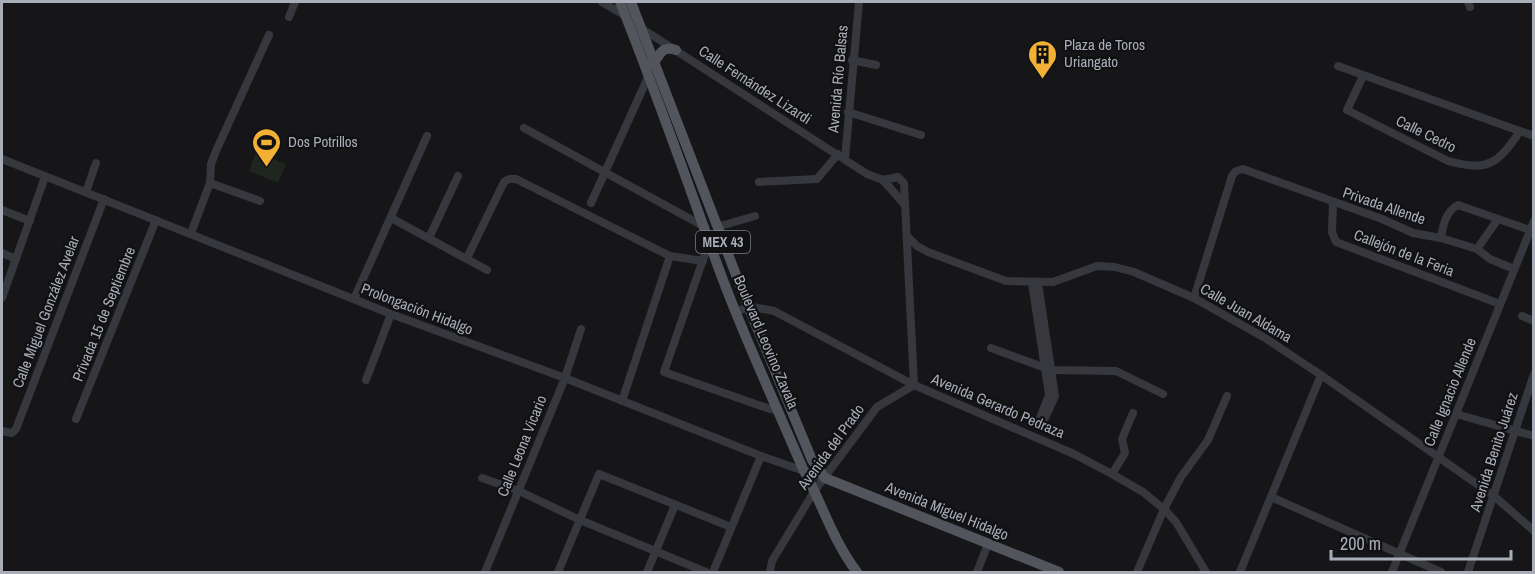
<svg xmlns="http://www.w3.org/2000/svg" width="1535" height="574" font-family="'Archivo Narrow',sans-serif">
<rect width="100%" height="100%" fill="#161618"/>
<polygon fill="#1e261f" points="256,152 286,164 278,183 249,171"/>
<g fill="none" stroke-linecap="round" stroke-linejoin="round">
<g stroke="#37383d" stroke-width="8">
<polyline points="602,2 626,16"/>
<polyline points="1468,2 1470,7"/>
<polyline points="289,17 295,2"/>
<polyline points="641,28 867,174 883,180 898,177 904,183 914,385"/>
<polyline points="852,60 876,65"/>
<polyline points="1338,66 1534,136"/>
<path d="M1363,76L1347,110L1448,161C1488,172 1498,164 1520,131"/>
<polyline points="848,112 921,135"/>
<polyline points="524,128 705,227"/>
<polyline points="2,159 391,314 565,378 761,456 824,478"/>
<polyline points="845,159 859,2"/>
<polyline points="883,180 905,205"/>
<polyline points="759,182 817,179 838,154"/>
<polyline points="210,183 260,201"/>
<polyline points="86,192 96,163"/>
<polyline points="1333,202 1332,232 1336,242 1500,304"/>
<polyline points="591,203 649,75"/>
<polyline points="2,210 30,221"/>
<polyline points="391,218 487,270"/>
<polyline points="717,227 755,216"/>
<polyline points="191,233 210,183 211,164 216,151 269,35"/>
<polyline points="907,236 917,246 928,252 1006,281 1053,282 1097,266 1115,267 1134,272 1194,298 1265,338 1321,375 1494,496 1534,531"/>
<polyline points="429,238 458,176"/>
<path d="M1441,238C1443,225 1446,211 1458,205L1530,230"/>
<polyline points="712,249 705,254 664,372 770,409 778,410"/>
<polyline points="1477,249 1498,219"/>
<polyline points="2,253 16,259"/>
<polyline points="467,258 504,182 509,179 516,179 670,256 703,261"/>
<polyline points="1032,283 1049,395 1037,425 1041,427 1055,396 1038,283"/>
<polyline points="2,298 45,177"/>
<polyline points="1194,298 1232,176 1236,171 1243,169 1382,219 1413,233 1441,238 1477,249 1490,259 1514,269"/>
<polyline points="354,299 427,136"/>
<polyline points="737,312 748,306 774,311 914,385 1074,454 1112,474 1143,492 1164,509 1176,522 1206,572"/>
<polyline points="1522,316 1534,321"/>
<polyline points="991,348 1051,370 1116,371 1163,394"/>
<polyline points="366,380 391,314"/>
<polyline points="622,401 670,256"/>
<polyline points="1456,414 1534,436"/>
<polyline points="76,419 156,220"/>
<polyline points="2,431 12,433 16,429 104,199"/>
<polyline points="1112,474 1125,453 1122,439 1133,413"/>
<polyline points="482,478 519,491 580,520 706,572"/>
<polyline points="1271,497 1441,572"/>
<polyline points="485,572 565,378 581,329"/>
<polyline points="558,572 599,474 731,527"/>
<polyline points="647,572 675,505"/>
<polyline points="713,572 761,456"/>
<polyline points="770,572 772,561 815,490 877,407 914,385"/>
<polyline points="977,572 988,544"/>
<polyline points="1137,572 1164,509 1181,477 1208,440 1227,396"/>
<polyline points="1240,572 1321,375"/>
<polyline points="1392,572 1534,221"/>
<polyline points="1468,572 1534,374"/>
</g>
<g stroke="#53555c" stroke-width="10">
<path d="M620,2C653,84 682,167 712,250C738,324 772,396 803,469C822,503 833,541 857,572"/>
<polyline points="631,2 748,306 812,460 825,478 1059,572"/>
<path d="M652,64C661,56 660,45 676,50"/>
</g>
</g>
<defs>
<symbol id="building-pin" viewBox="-11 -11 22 30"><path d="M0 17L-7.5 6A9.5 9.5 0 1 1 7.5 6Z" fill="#f2b134" stroke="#111113"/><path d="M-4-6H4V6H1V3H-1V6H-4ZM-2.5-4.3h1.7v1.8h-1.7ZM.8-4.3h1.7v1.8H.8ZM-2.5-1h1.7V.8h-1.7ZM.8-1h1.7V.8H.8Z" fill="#111"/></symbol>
<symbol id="stadium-pin" viewBox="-11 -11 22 30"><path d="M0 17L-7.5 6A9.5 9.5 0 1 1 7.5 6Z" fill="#f2b134" stroke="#111113"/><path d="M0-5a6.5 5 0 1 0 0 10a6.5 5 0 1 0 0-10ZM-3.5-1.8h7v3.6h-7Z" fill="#111"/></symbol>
</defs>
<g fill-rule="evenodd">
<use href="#building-pin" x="1026" y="38" width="33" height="45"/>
<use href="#stadium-pin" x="250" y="126" width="33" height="45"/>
</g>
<g text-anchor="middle" stroke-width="4.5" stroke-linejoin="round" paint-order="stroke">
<rect fill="#111113" stroke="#7b7e86" stroke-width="1.5" x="696" y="231" width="54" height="22" rx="4.5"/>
<g font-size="14" font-weight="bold" fill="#a8adb8">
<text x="723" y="247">MEX 43</text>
</g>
<g font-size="15" fill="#a8adb8" stroke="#111113" text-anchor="start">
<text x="1064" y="50">Plaza de Toros<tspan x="1064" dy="17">Uriangato</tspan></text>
<text x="288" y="147">Dos Potrillos</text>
</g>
<g font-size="15" fill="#a8adb8" stroke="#111113">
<text transform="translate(838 79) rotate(-85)" y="5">Avenida Río Balsas</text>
<text transform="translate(755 85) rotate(33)" y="5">Calle Fernández Lizardi</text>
<text transform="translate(1426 134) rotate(26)" y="5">Calle Cedro</text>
<text transform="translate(1384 206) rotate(19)" y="5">Privada Allende</text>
<text transform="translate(1404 253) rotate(21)" y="5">Callejón de la Feria</text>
<text transform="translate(417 309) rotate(21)" y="5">Prolongación Hidalgo</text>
<text transform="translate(46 312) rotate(-69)" y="5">Calle Miguel González Avelar</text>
<text transform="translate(1246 313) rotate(30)" y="5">Calle Juan Aldama</text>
<text transform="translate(104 314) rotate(-68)" y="5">Privada 15 de Septiembre</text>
<text transform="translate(766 342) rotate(67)" y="5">Boulevard Leovino Zavala</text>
<text transform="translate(1450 392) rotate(-68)" y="5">Calle Ignacio Allende</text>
<text transform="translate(998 406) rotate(23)" y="5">Avenida Gerardo Pedraza</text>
<text transform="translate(522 446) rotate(-68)" y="5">Calle Leona Vicario</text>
<text transform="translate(831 447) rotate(-54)" y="5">Avenida del Prado</text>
<text transform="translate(1494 452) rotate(-72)" y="5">Avenida Benito Juárez</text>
<text transform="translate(947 511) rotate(22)" y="5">Avenida Miguel Hidalgo</text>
</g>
</g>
<rect width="1535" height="574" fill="none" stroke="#a8adb8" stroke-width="6"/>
<path d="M1331 550v9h180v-9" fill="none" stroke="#a8adb8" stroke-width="3"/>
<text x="1340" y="550" font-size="18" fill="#a8adb8" stroke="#111113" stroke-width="4.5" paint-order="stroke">200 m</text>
</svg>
